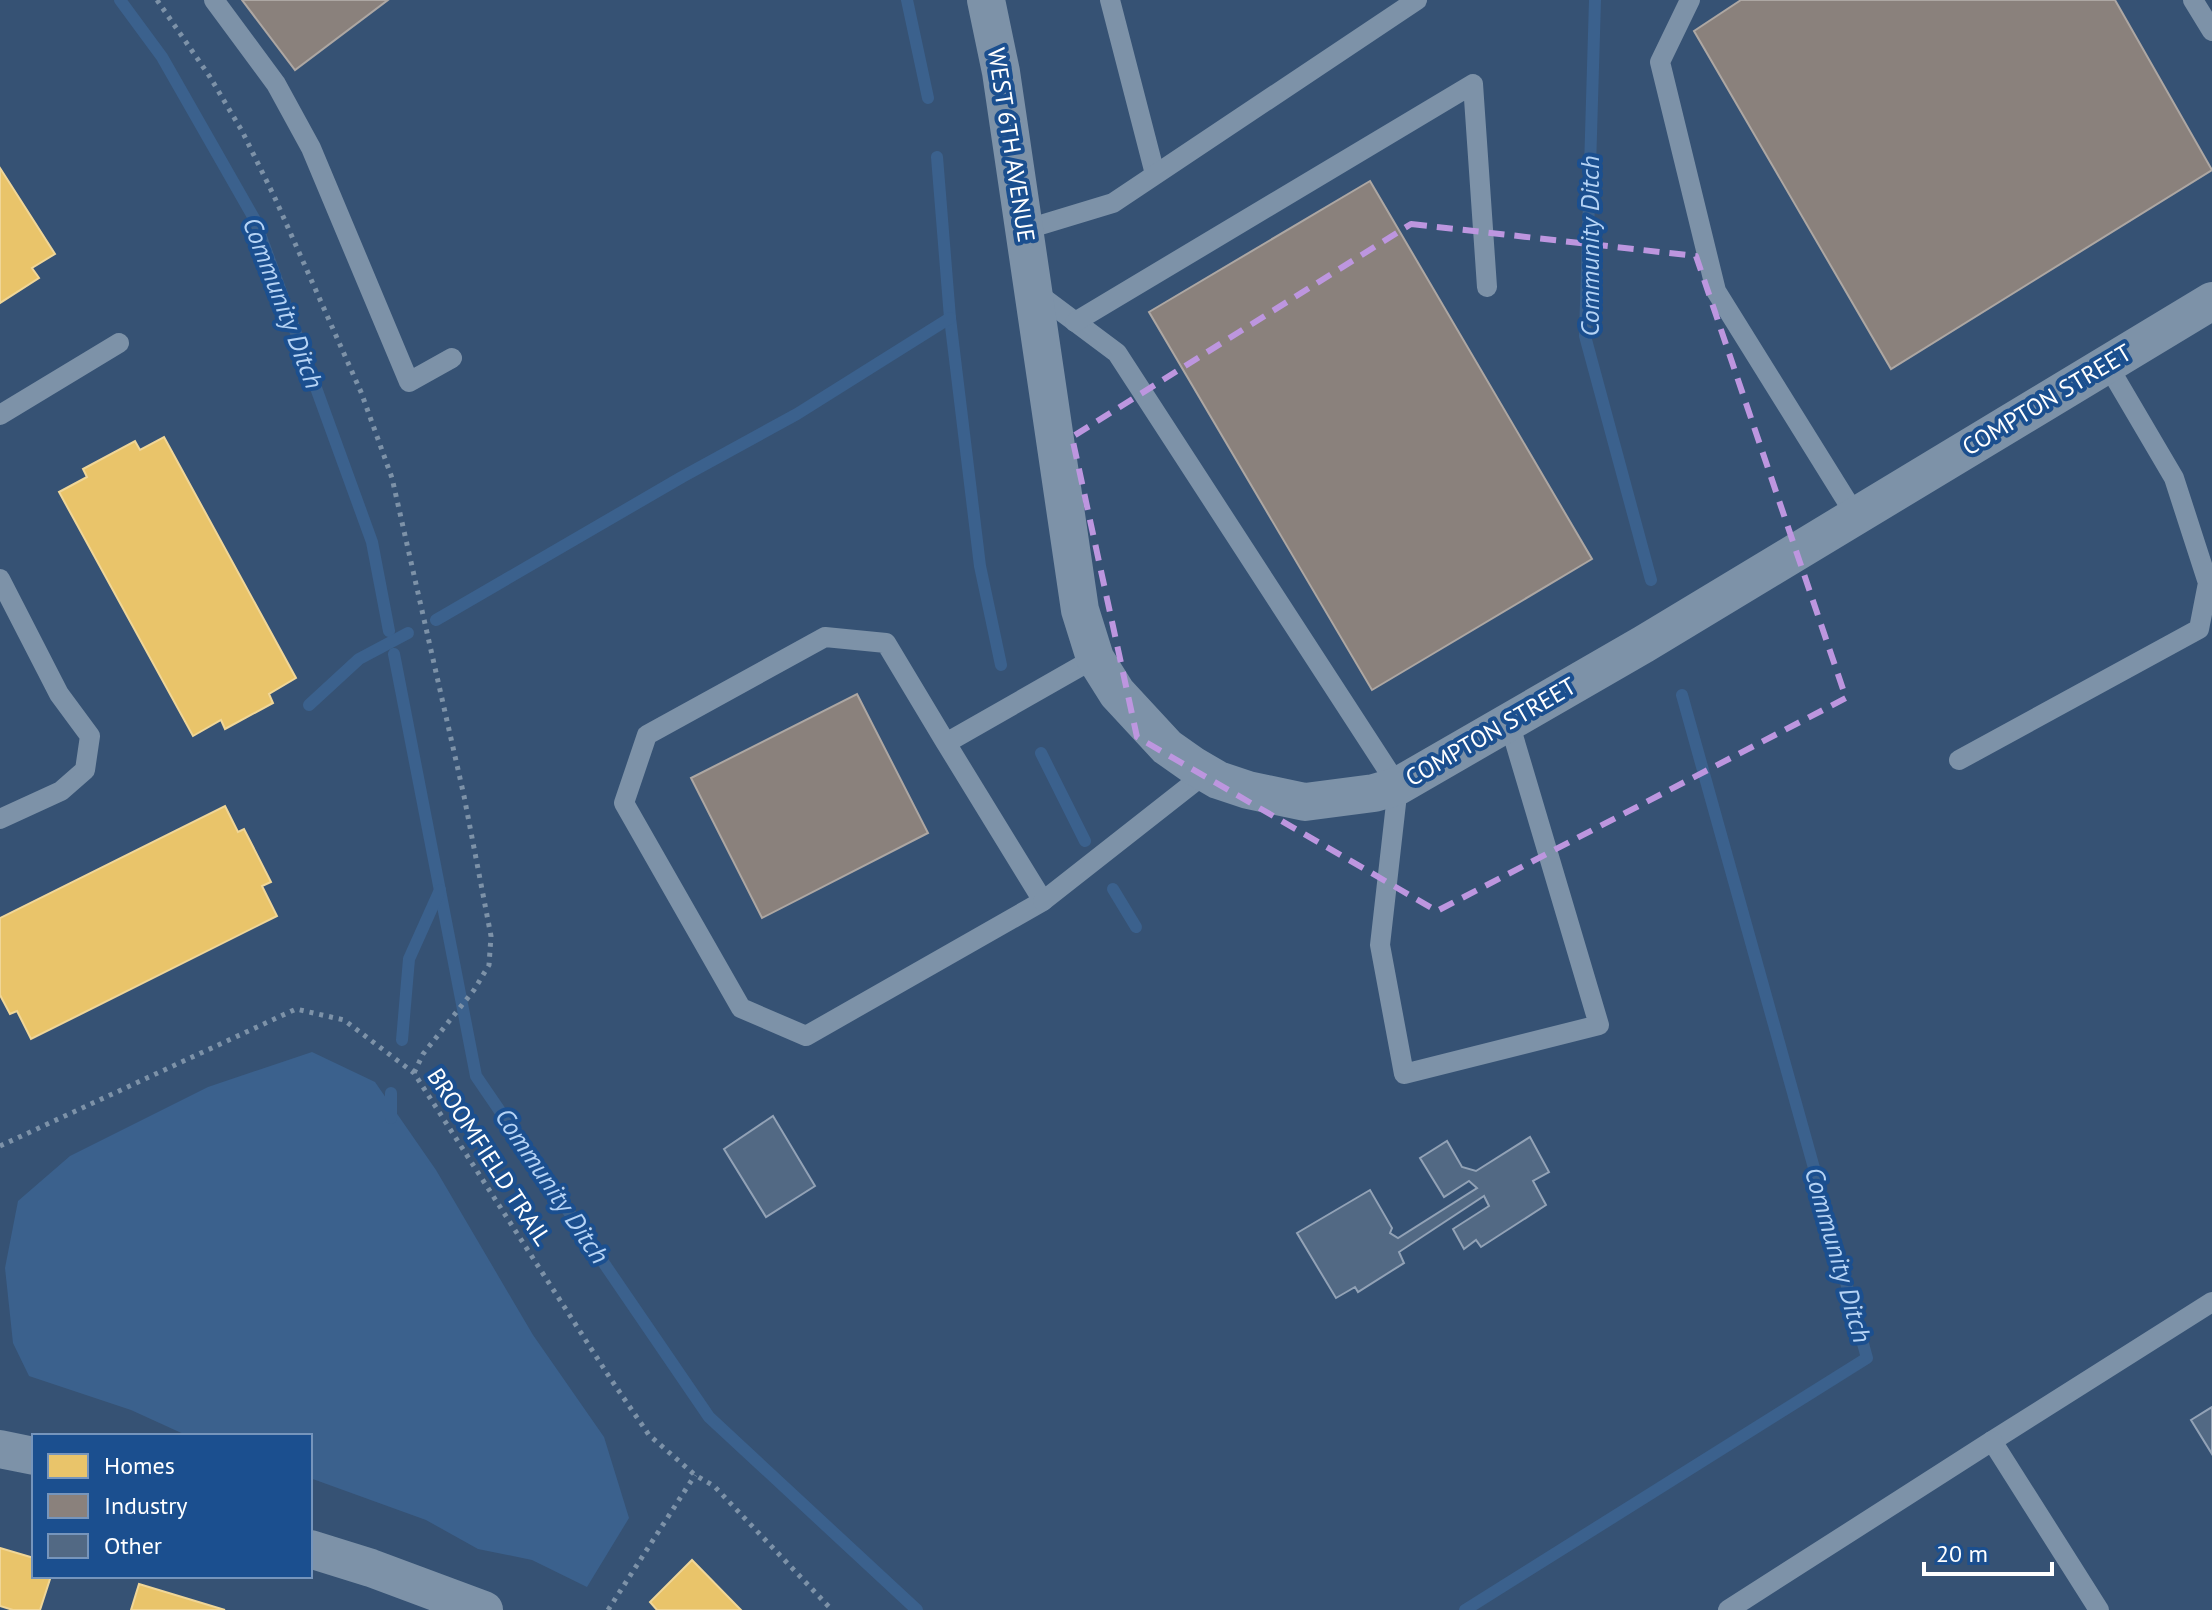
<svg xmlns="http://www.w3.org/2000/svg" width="2212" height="1610" font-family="'PT Sans',sans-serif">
<rect width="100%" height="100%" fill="#365274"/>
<polygon fill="#3b618d" points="312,1052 375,1082 436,1170 533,1335 604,1437 629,1518 587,1587 532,1560 478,1549 426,1520 310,1478 310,1436 188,1436 131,1410 29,1376 13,1343 5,1268 18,1201 70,1156 208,1087"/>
<g fill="#e9c46a" stroke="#f0d697" stroke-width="2">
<polygon points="0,168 55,254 32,268 39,278 0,303"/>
<polygon points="164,437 296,678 269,694 273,703 225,729 221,720 193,736 59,492 87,477 83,469 135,441 140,450"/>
<polygon points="225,806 238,832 244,829 271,882 262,886 277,916 31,1039 17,1011 10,1014 0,995 0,918"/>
<polygon points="0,1548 34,1558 34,1576 51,1576 40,1610 13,1610 0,1606"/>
<polygon points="692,1560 741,1610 657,1610 650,1602"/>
<polygon points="139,1584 225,1610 131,1610"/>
</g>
<g fill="#8a817c" stroke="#ada7a3" stroke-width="2">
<polygon points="242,0 388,0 295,70"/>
<polygon points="1741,0 2115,0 2212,170 1891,369 1694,31"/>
<polygon points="1370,181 1592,559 1372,690 1149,312"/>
<polygon points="857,694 928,833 762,918 691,778"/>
</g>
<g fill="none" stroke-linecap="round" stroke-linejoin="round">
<g stroke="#3b618d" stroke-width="12">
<polyline points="120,0 162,57 255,220 372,542 389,631"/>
<polyline points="907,0 928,98"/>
<polyline points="1595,0 1585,336 1651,580"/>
<polyline points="937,157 950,318 980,566 1001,665"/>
<polyline points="436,620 682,477 797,414 950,318"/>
<polyline points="394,654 476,1076 709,1417 917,1610"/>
<polyline points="309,705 359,659 408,633"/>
<polyline points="1041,753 1085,841"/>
<polyline points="1113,889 1136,927"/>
<polyline points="402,1040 409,959 440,890"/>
<polyline points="391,1118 391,1093"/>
<polyline points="1465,1610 1867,1358 1682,695"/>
</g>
</g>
<g fill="#526984" stroke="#92a2b6" stroke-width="2">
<polygon points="773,1116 815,1186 766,1217 724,1149"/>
<polygon points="1530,1137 1549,1172 1533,1181 1546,1205 1481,1247 1476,1240 1464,1249 1453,1229 1489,1206 1484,1196 1399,1252 1404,1263 1358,1292 1355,1287 1336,1298 1297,1233 1370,1190 1392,1228 1390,1233 1398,1238 1477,1188 1469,1181 1444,1197 1420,1158 1447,1141 1462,1167 1476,1171"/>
<polygon points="2212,1407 2212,1454 2191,1420"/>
</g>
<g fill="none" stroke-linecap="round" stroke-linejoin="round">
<g stroke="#7d92a8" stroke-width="5" stroke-dasharray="4 6" stroke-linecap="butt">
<polyline points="157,0 210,77 242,131 274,196 361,392 392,478 464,796 491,936 489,965 474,990 423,1054 414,1073"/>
<polyline points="0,1146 296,1009 344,1020 414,1073 610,1378 649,1435 695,1475 714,1486 832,1610"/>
<polyline points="608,1610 695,1475"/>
</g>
<g stroke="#7d92a8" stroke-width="20">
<polyline points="214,0 276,84 311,148 409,382 452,358"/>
<polyline points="1110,0 1155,174"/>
<polyline points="1690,0 1660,62 1716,291 1856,516"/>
<polyline points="2193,0 2212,31"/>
<polyline points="1024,230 1113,203 1417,0"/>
<polyline points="1034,291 1117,353 1398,786 1380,945 1404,1074 1599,1025 1509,722"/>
<polyline points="1075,322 1473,84 1487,287"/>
<polyline points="0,415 119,343"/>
<polyline points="0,579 59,694 90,736 85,770 61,791 0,819"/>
<polyline points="946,743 1043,901 806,1036 741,1008 624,803 647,735 825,637 886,643 946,743 1095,658"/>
<polyline points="1959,760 2199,629 2208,583 2174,478 2107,364"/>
<polyline points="1043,901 1206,773"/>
<polyline points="1992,1441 2212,1302"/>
<polyline points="1728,1610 1992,1441 2099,1610"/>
</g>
<g stroke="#7d92a8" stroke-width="38">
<polyline points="986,0 1001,72 1080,610 1095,658 1117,693 1167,747 1194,766 1218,780 1248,790 1305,802 1374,793 1398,786 1644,644 2212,301"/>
<polyline points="0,1449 34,1456"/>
<polyline points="310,1549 371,1568 484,1610"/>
</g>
</g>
<path fill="none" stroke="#bd96df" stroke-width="6" stroke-dasharray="16 10" stroke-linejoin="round" d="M1411,224L1696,256L1846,698L1437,911L1137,737L1072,437Z"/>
<g text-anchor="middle" stroke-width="8" stroke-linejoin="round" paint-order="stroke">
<g font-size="24" fill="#fff" stroke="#1b4f8f">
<text transform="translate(1011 145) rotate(81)" y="8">WEST 6TH AVENUE</text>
<text transform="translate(2047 400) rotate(-31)" y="8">COMPTON STREET</text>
<text transform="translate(1491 732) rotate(-30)" y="8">COMPTON STREET</text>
<text transform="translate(489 1157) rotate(57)" y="8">BROOMFIELD TRAIL</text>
</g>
<g font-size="26" font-style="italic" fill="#b5d3f5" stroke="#1b4f8f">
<text transform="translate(1590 246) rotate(-90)" y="9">Community Ditch</text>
<text transform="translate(283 303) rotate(69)" y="9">Community Ditch</text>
<text transform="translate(552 1186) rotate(56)" y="9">Community Ditch</text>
<text transform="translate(1838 1255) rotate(74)" y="9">Community Ditch</text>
</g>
</g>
<rect x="32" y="1434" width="280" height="144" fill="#1b4f8f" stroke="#7695bc" stroke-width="2"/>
<rect x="48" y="1454" width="40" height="24" fill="#e9c46a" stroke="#7695bc" stroke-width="2"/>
<text x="104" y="1474" font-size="24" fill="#ffffff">Homes</text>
<rect x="48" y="1494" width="40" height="24" fill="#8a817c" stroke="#7695bc" stroke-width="2"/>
<text x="104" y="1514" font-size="24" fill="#ffffff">Industry</text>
<rect x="48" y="1534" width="40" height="24" fill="#526984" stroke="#7695bc" stroke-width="2"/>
<text x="104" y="1554" font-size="24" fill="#ffffff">Other</text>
<path d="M1924 1562v12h128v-12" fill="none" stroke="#ffffff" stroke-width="4"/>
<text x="1936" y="1562" font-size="24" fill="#ffffff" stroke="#1b4f8f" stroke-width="6" paint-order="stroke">20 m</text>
</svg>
